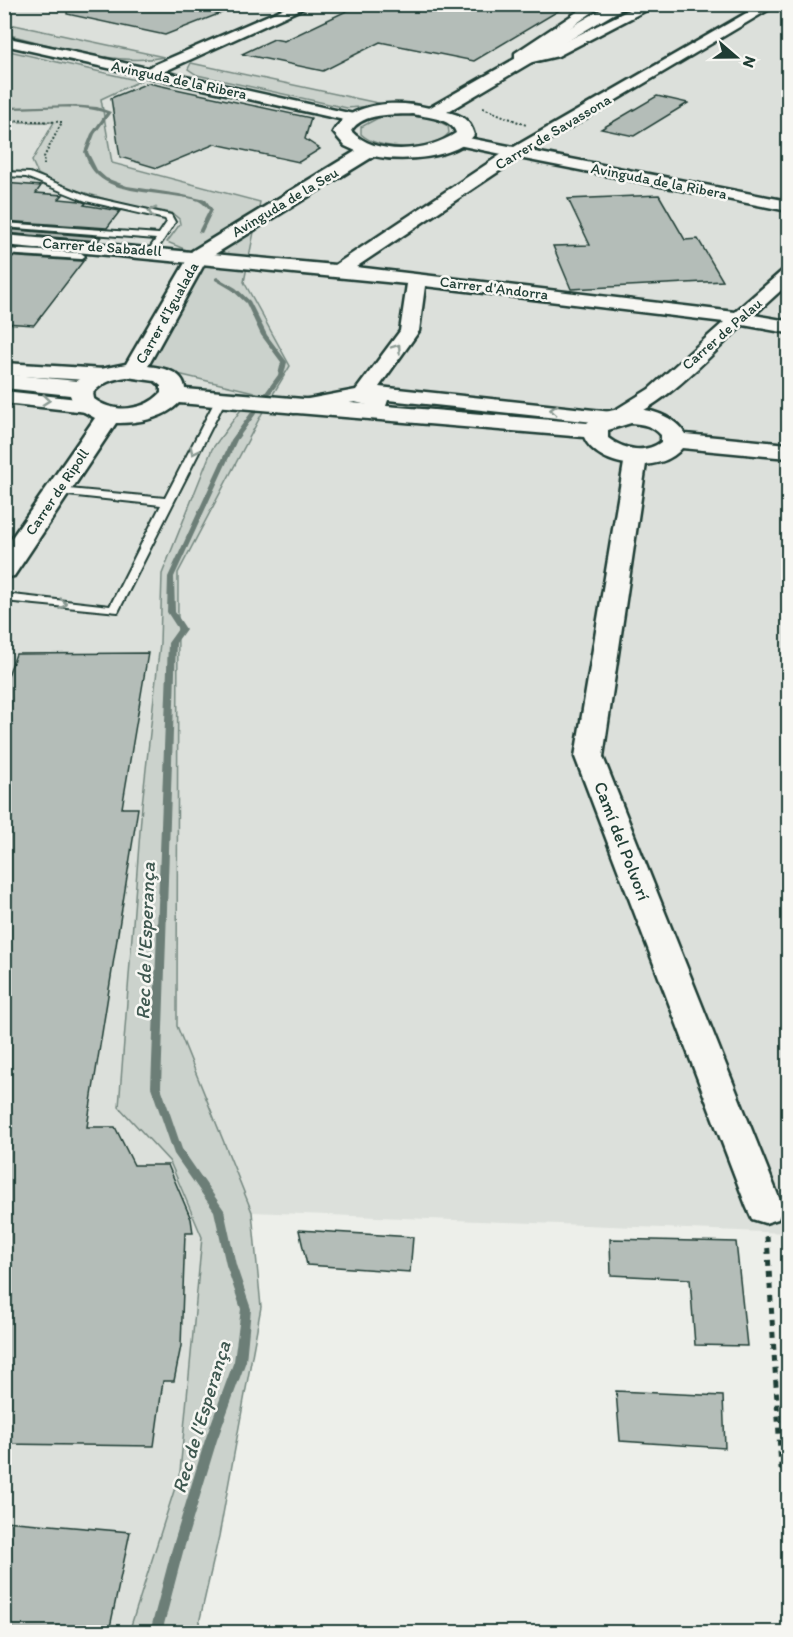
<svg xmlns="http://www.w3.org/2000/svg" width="793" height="1637" font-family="Itim,sans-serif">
<rect width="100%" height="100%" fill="#edefea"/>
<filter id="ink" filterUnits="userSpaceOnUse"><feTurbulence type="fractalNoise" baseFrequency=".0167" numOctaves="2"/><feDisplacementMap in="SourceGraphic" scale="12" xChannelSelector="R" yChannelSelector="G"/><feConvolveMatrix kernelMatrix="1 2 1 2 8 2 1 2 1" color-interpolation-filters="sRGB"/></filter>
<g filter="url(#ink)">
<g fill="#dce0db">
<polygon points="5,5 788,5 788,1233 252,1212 177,1026 178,573 267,404 290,366 243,282 260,202 112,163 101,99 139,81 5,50"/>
<polygon points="4,122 55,122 32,161 59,185 122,204 172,213 179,219 199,255 144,366 254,392 212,449 162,574 160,643 119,1107 170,1162 202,1237 180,1472 129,1632 5,1632"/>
</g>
<g fill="#cbd2cc" stroke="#758880" stroke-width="1.5">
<path d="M5,23L164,57C115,67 53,45 5,34Z"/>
<polygon points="5,50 140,81 101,99 112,163 260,202 244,282 290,366 267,404 178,573 177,1026 252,1212 261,1307 219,1536 197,1632 129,1632 180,1472 202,1237 170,1162 119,1107 142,805 160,643 162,574 212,449 254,392 144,366 199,255 167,242 180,224 179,219 172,213 122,204 59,185 38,174 32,161 54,122 5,122"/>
<polygon points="191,63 387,105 347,108 197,75 188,69"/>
<path d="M405,115L432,118L448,126L449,133C434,152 377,151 361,134V127L378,118Z"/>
</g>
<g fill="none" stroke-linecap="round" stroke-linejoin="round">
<g fill="#6c7e77" fill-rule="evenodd">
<path d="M71,105L97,107L111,112L95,134L88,152L97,170L106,178L127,186L179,194L206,200L213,210L202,233L198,232L209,210C200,199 194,199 180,197C158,193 114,192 98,176C91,170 87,161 84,152L91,134L106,113C73,103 38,110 4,109V107Z"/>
<polygon points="217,277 236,288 250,301 267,335 287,362 284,375 237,440 174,577 175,612 186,629 176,643 161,1087 182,1149 224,1210 236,1265 251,1309 246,1361 217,1440 183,1552 162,1632 150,1632 171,1552 205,1440 234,1361 241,1309 226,1265 214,1211 174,1154 151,1087 168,643 178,629 167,612 168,577 231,440 278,375 281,362 261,335 246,303 232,290 215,280 215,278"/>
</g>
</g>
<g fill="#b4bdb8" stroke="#1f3d34" stroke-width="1.5">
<polygon points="68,4 239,4 239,6 165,35 67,14"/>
<polygon points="361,4 570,4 474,61 380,42 323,71 242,54 274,39 284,41"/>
<polygon points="148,83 311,118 305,139 320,149 299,162 215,144 157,168 120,157 111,98"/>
<polygon points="657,96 688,103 634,136 601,129"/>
<polygon points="4,183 41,186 36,193 63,195 59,199 80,201 86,203 84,205 120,211 107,228 4,221"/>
<polygon points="659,195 685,240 698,239 723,281 571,289 553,246 590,245 568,199"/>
<polygon points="4,229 101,237 98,241 4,233"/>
<polygon points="4,256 81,261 84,260 34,325 4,323"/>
<polygon points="148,653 122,808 138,808 87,1127 115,1127 134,1165 168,1165 191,1219 193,1233 185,1233 181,1346 174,1381 163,1381 154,1446 4,1444 4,686 16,654"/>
<polygon points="299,1230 413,1237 410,1272 307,1265"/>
<polygon points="610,1239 736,1242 747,1346 695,1345 690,1279 611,1275"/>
<polygon points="616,1391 723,1396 725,1448 620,1441"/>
<polygon points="4,1521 130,1532 109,1632 4,1631"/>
</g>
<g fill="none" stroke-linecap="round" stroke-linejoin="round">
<defs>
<g id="service">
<polygon points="4,172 30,173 91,197 171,215 175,222 155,253 152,253 148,251 156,239 4,227 4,223 159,234 167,222 165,219 86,201 26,177 4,176"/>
<polygon points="4,249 81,253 85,256 81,259 4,254"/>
<polygon points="221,396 226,399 118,612 4,601 4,594 110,606 161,505 58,494 53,491 58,488 165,498 216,399"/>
</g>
<g id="minor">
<polygon points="294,4 312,4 163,72 358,115 360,118 358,121 353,122 4,45 4,37 147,68"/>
<polygon points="589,4 604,4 533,54 548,50 641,4 658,4 558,56 528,63 515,59 515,53"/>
<path d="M762,4H778L530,151L788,201V211L519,158L356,267L735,312L782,271L788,270V284L754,315L788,321V333L743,325C707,358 660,412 612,424L388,400L386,406L379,408L355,402L294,413L287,411L284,407L287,403L356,390L400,331L407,284L4,245V235L335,265L502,154L453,144L450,141L453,138L458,136L514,147ZM425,286L724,322L649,389L612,412L379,387L419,331Z"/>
<polygon points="4,363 104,369 111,371 114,375 111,379 104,381 4,375"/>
<polygon points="4,391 87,400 94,402 97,406 94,410 87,412 4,403"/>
<polygon points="636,451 644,452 647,457 603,757 783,1208 778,1219 765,1223 752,1219 747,1208 575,757 625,457 628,452"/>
</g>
<path id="tertiary" d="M611,4H630L447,112C462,115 470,120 474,135C456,159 401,162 374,156L207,259L148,366C162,368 184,371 185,389L587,423C611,400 668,405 685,434L788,444V458L682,448C661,475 598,469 584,437L179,403C163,419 138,423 116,423L14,576L4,578V549L95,418L75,407L70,395L4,388V374L77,381L96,370L126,364L192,251L356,151L345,146L333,132C351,101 398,100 429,108ZM413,114C426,117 452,118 456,133C428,152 376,157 351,131C363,112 393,115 413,114ZM127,377L155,381L161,386V393C144,411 114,414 94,399L93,393C102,382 113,379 127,377ZM631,423C643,424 653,426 661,435V442C645,454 624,450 608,438V430Z"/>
</defs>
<use href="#service" stroke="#1f3d34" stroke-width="4"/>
<use href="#minor" stroke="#1f3d34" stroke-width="5"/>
<use href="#tertiary" stroke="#1f3d34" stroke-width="5"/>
<g stroke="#1f3d34" stroke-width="2" stroke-dasharray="2 2" stroke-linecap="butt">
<polyline points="483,108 526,125"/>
<polyline points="4,120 62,122 44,157 44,165"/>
</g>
<polyline stroke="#1f3d34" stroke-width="5" stroke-dasharray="6 6" stroke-linecap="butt" points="767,1236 781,1468 788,1480"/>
<use href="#service" fill="#f6f6f2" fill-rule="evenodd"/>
<use href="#minor" fill="#f6f6f2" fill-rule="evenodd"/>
<use href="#tertiary" fill="#f6f6f2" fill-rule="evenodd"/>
</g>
<defs><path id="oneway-chevron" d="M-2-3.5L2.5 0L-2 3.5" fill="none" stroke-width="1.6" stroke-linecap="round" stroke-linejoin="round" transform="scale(1.5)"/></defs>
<g stroke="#8a9a93">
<use href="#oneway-chevron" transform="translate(152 212) rotate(-166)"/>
<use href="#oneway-chevron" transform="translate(397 348) rotate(-55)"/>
<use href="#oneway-chevron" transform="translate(46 400) rotate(6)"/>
<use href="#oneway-chevron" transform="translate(554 410) rotate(-175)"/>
<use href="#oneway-chevron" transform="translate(194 451) rotate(117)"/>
<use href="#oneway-chevron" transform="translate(63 604) rotate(7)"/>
</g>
</g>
<g text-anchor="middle" stroke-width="5" stroke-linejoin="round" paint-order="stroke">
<g font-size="15" fill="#1f3d34" stroke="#f6f6f2">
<text transform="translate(179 80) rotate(12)" y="5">Avinguda de la Ribera</text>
<text transform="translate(553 132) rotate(-31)" y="5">Carrer de Savassona</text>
<text transform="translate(659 181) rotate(11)" y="5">Avinguda de la Ribera</text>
<text transform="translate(285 202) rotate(-31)" y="5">Avinguda de la Seu</text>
<text transform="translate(102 247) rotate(4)" y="5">Carrer de Sabadell</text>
<text transform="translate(494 288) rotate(7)" y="5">Carrer d'Andorra</text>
<text transform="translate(167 313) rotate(-61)" y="5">Carrer d'Igualada</text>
<text transform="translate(722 334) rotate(-41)" y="5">Carrer de Palau</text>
<text transform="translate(57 492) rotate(-56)" y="5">Carrer de Ripoll</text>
</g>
<g font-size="18" fill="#1f3d34" stroke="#f6f6f2">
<text transform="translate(622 841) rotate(69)" y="6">Camí del Polvorí</text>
</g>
<g font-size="20" font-style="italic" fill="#3f5850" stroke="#f6f6f2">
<text transform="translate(145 941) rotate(-88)" y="7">Rec de l'Esperança</text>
<text transform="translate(201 1417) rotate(-73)" y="7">Rec de l'Esperança</text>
</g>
</g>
<rect width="793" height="1637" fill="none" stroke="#f6f6f2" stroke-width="24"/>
<rect x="12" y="12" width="769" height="1613" fill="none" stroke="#1f3d34" stroke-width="2" filter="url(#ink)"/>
<g transform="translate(736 57) rotate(110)" stroke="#f6f6f2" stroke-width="4.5" paint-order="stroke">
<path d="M0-4.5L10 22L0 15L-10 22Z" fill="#1f3d34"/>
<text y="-9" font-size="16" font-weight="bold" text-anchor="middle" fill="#1f3d34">N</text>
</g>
</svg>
